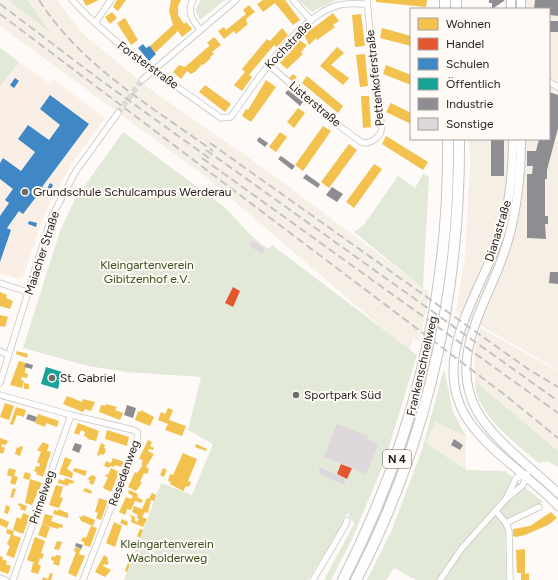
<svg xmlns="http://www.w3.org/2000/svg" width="558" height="580" font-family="Figtree,sans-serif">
<rect width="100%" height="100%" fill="#fdfaf7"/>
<g fill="#f6efe6">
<polygon points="0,0 8,0 47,30 49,29 27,0 57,0 83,34 154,92 276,177 429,292 420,342 413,338 409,351 206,177 0,26"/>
<polygon points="504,0 558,0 558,370 456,311 465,257 470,163 469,139 549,139 549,9 504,9"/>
<polygon points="480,328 558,371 558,451 475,381 474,353"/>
<polygon points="435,422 466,436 466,470 426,443"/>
</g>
<polygon fill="#faefe7" points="19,62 50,84 53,79 105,118 75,159 53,196 41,223 24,275 19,279 0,273 0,87"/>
<g fill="#e2e9d9">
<polygon points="8,0 27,0 49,30 47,30"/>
<polygon points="201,0 225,0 200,20 195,10"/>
<polygon points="298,0 336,0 312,12"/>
<polygon points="0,48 19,62 0,87"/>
<path d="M123,132L223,206C239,221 250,238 269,249L272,245L417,355L384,463L352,539L331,580H324L354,524L348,513L343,518L344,522L308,580H124L161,483L192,495L213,444L188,430L201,377L126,372L88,366L23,348L60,231L74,201Z"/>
<polygon points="451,139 456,139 455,186 444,305 440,302"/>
<polygon points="423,174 429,177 423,288 354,232 363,226 398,176 415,188"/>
<polygon points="431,350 435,353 405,458 374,536 351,580 347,580"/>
<polygon points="444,369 453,412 466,436 435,422 426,443 466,470 505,471 543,502 503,522 505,530 506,580 416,580 394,568 386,580 367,580 391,532 422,450"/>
<path d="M475,381L558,451V467L547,461L539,463C518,446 473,411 475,381Z"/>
</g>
<g fill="#f2c14e">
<polygon points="83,0 99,0 86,6"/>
<polygon points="117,0 126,0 118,11 113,7"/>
<polygon points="171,0 181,0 178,6 178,15 184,24 186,22 192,29 182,37 178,31 155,53 150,46 173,25 169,11"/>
<polygon points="263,0 285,0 300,20 293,25 275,3 263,12 257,4"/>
<polygon points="376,0 427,0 426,7 376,2"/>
<polygon points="249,5 255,12 247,18 246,21 248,24 236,34 234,31 224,39 218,31 224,27 226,30 246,14 243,10"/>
<polygon points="112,12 117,18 110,24 105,17"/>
<polygon points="333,13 339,21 333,25 335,27 317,40 316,38 309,45 304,35"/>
<polygon points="361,14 365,46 355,47 352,15"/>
<polygon points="125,18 138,40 131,45 117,23"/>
<polygon points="282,28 288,35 277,47 274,45 249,75 252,77 242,91 234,85 245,72 242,69 267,39 270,41"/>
<polygon points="382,28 411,36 411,46 380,38"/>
<polygon points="214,37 221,45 212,52 214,54 210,57 211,58 203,65 202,64 196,71 191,74 187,71 181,79 173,72 179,65 185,67 208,47 210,46 207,43"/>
<polygon points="299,40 307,45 301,52 303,54 287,69 280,63 295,47 294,46"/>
<polygon points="337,47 344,53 331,65 349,78 343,85 320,66"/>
<polygon points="365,54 368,86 360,87 356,55"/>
<polygon points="386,65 411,75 411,85 383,74"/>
<polygon points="293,74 297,77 293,81 289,78"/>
<polygon points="307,76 343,106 338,113 302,83"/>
<polygon points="266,80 276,87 251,122 242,116 246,109 248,110"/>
<polygon points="205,85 231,104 225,112 199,92"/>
<polygon points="361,96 369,96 371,127 363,128"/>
<polygon points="391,103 411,113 411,124 386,112"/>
<polygon points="298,108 305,113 294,128 287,122"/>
<polygon points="323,126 331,131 303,171 295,165"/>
<polygon points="280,132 287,137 276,152 269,147"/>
<polygon points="386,136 428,162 423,170 382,144"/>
<polygon points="349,144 357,150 329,188 321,182"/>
<polygon points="374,164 382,169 354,208 346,202"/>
<polygon points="0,292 7,295 6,298 13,301 10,309 0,306"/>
<polygon points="0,315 8,317 5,327 0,326"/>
<polygon points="17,351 28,354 27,358 16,354"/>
<polygon points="19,361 26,363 25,373 28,374 27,378 22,377 21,380 24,381 22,388 10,385"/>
<polygon points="24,383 29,384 29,389 24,389"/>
<polygon points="67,396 82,402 83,399 95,402 91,411 85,409 83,412 63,404"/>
<polygon points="5,403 14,406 9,420 0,417"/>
<polygon points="106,404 117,407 115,410 123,413 120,420 99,412 101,405 105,406"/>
<polygon points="16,407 26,410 24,417 17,415 13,425 10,424"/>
<polygon points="168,408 173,410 169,420 186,426 182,436 165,430 168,424 158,420 161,412 165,414"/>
<polygon points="141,410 154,417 150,426 135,420 138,411 141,412"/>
<polygon points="38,414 59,421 57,427 46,423 45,427 35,423"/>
<polygon points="78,423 99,431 96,441 87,439 88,438 84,436 85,432 81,430 79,435 74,433"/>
<polygon points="107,430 129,437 127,446 105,439"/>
<polygon points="0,438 8,441 6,445 2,444 1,446 5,448 3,454 0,453"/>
<polygon points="148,440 152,442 150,446 154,448 153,450 149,449 148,451 154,454 146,467 149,469 147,474 144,473 140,482 142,483 136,491 128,487 135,472 137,473 143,465 141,465 143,460 139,459"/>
<polygon points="43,442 49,445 47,451 51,452 43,477 36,474 37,472 34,471 36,466 39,467 40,464 37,462 41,452 37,450"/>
<polygon points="101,443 105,445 104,448 106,449 104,455 100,454 99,456 97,455"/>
<polygon points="196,444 207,449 206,451 195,447"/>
<polygon points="20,446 23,447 20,456 15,454 17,447 19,448"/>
<polygon points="183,453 197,459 188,481 191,482 189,487 186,486 183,491 170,484 171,482 168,481 170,474 173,475"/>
<polygon points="65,457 72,460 67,469 73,473 72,478 59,474"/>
<polygon points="113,458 124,462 121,467 115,465 114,467 110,466 109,468 104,466 106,461 111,463"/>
<polygon points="9,468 16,470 14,476 18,477 15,485 10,483 12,477 7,475"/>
<polygon points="74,468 87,471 85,476 73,471"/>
<polygon points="111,468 119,472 111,492 103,488 108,477 105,476 106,474 108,475"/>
<polygon points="163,468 167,470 164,477 160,475"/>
<polygon points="25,472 31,474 29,480 23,478"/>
<polygon points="92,475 96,477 93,485 89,483 90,480 87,479"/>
<polygon points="65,478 74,481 73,484 69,483 68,486 58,483 59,479 64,481"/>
<polygon points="30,479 42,483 32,505 25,503"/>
<polygon points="56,485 63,487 60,497 63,498 59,508 49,505"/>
<polygon points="13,488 16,489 13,498 10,497"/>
<polygon points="85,488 92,491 91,494 83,491"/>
<polygon points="129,490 138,494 137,497 143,500 141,503 135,501 131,510 127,509 125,515 119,512 126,497 131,499 133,496 128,493"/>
<polygon points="152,493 156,495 154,501 151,500 148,513 145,512 142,517 147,519 143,527 131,522 132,518 130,516 130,515 135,517 135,521 137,522 139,519 137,518 138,515 132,512 134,506 142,509 147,498 149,499"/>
<polygon points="99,498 108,501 101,520 96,518 98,513 95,512"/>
<polygon points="19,503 27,506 25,511 20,509 21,507 18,505"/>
<polygon points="6,505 10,507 8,514 4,513"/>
<polygon points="58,509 68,513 68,518 53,514 54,510 58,511"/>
<polygon points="551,512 557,518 548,525 525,535 516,537 513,536 513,529 530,526"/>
<polygon points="23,513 30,516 23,534 13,530 17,517 21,519"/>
<polygon points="45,514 53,516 51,521 63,525 62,528 59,527 58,529 42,524"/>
<polygon points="83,515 95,520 93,526 81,521 79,516 82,517"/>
<polygon points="0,518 9,522 7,528 0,525"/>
<polygon points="122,519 128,522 127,526 120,523"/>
<polygon points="114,522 122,526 115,547 106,543"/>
<polygon points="42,524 50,527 46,538 38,535"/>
<polygon points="91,526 97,528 90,547 84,545 84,542 81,541 83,537 86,538"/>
<polygon points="7,529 14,531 13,535 21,538 14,558 6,555 10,546 7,544 11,535 6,533"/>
<polygon points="140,529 143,530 140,538 137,536"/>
<polygon points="35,537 45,541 41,553 44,554 42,559 40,558 38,564 41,566 38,574 31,572 33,563 35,563 27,560"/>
<polygon points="57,541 62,542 59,550 54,549"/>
<polygon points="75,547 81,549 79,554 85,556 76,577 68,573 76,552 74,551"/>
<polygon points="525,549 525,574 529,573 529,580 521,580 521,573 517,573 516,550"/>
<polygon points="56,555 61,556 59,566 53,564 54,561 51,560 52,556 55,557"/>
<polygon points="104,555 108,558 107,561 109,562 107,565 104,564 103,566 111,570 105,577 95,572"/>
<polygon points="0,556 3,557 2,559 7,561 6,564 11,566 8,574 0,571"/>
<polygon points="130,557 132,558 127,572 125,571"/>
<polygon points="50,573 53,574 51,580 42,580 43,577 48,579"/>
</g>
<g fill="#e4572e">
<polygon points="233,287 240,291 233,307 225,303"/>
<polygon points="341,464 352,468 347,479 337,474"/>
</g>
<g fill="#3f88c5">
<polygon points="143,44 146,48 150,46 155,53 156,54 149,61 138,48"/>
<polygon points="15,78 19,81 14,88 10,85"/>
<polygon points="50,95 89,124 42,187 43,188 23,214 19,211 7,228 11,230 0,262 0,216 9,203 5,200 13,189 0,179 0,163 3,158 21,171 35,152 18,139 28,125 49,140 60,125 40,109"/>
<polygon points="50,183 53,185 50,191 47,189"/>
<polygon points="29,221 37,223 36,227 28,224"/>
</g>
<polygon fill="#17a398" points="46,367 62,372 58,389 41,384"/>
<g fill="#8d8d92">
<polygon points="489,0 504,0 504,1 492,9 492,3 489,3"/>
<polygon points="535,0 558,0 558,16 550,15 549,9 534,9"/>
<rect x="550" y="21" width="8" height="11"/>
<polygon points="288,90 303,102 300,106 285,93"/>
<polygon points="549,92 558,95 558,128 547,170 547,179 545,179 545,216 548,216 548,224 545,224 546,239 529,238 527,238 527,174 532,174 533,166 527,166 527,151 536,151 539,139 549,139"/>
<polygon points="259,137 268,143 265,147 257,141"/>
<rect x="491" y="139" width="13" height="37"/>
<polygon points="281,156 295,166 292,170 278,159"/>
<polygon points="306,174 320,184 318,188 303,178"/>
<polygon points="332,187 343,194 337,202 326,195"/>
<polygon points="550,272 558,272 558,284 549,283"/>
<polygon points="26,363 33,365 32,369 24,367"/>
<polygon points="127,405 136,408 133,418 124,415"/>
<polygon points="28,414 37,417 35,422 26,419"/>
<polygon points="454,439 463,445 460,450 451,445"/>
<polygon points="75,443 82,445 79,453 72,450"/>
<polygon points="76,543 83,545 81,549 75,546"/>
</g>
<g fill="#ded7dc">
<polygon points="253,241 265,249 262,254 250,246"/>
<polygon points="337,424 368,436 367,439 378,444 366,474 324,457"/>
<polygon points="319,467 344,478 345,485 320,474"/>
</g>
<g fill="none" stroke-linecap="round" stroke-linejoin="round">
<polyline stroke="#dcd9d6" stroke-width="5.5" stroke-dasharray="5.5 3" stroke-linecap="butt" points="118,113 142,80"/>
<defs>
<g id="street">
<path d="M72,0C115,47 170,81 221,118L231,117C254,84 299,15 339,5C348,3 358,4 367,4"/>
<path d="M193,0C186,12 193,20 200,30"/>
<polyline points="293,0 311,20"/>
<polyline points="95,23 111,0"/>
<polyline points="269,65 338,125 361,142 367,143 374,140 380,134 382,127 376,94 367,0"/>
<polyline points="142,80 236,0"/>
<polyline points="549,82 558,87"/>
<polyline points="0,283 28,292"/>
<polyline points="0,351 8,355"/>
<polyline points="0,383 51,218 76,171 118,113"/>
<polyline points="0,395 71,415 133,430 137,432 138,437 83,580"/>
<polyline points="506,499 523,485 527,474"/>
<polyline points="496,511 506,523 509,531 510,580"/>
<polyline points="506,523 539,507"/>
<polyline points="0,578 6,580"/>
<polyline points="13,580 71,415"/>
<polyline points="313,580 346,524 347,520"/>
<polyline points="440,580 462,548 506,499 516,478 526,475"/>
</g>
<g id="secondary">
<polyline points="521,0 521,9"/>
<polyline points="511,9 511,0"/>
<path d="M513,139C513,171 510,204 500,235C481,292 428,360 468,420C491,454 530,476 558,506"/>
<path d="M521,139C521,176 517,212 506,247C490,300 446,355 477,411C494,441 533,469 558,493"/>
</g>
<g id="highway">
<polyline points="445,0 445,9"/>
<polyline points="456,0 456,9"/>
<path d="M343,580C414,440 450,296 448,139"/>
<path d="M356,580C427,443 460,293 459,139"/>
</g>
</defs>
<use href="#street" stroke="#c6c4c2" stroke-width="7"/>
<use href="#secondary" stroke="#c6c4c2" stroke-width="10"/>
<use href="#highway" stroke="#c6c4c2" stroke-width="12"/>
<use href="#street" stroke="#fffefe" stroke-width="5.5"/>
<use href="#secondary" stroke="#fffefe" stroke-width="8"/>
<use href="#highway" stroke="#fffefe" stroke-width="10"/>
<g stroke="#c4c4c3" stroke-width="2" stroke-dasharray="8 4" stroke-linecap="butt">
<path d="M39,0C81,66 151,106 213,151"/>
<polyline points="0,4 103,82 209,158"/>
<polyline points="0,14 505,395 558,438"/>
<polyline points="210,143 528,369 558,387"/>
<polyline points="206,150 558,401"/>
<polyline points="202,158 558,413"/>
</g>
</g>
<g fill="#6e6c69" stroke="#fffaf5" stroke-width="1.5">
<circle cx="25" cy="192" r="4"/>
<circle cx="52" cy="378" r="4"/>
<circle cx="296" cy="395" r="4"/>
</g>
<g text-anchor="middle" stroke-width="4" stroke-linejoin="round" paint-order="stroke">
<rect fill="#fffaf5" stroke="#64615e" stroke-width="1" x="383" y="450" width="28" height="18" rx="3"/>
<g font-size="11" font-weight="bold" fill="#211f1d">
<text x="397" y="463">N 4</text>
</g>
<g font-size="12" fill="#211f1d" stroke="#fffaf5">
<text transform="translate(288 45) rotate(-46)" y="4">Kochstraße</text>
<text transform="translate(148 65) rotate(36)" y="4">Forsterstraße</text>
<text transform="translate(375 78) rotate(-96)" y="4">Pettenkoferstraße</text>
<text transform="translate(315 104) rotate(40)" y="4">Listerstraße</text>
<text transform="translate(498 231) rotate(-73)" y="4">Dianastraße</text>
<text transform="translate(42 253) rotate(-72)" y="4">Maiacher Straße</text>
<text transform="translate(422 366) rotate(-77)" y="4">Frankenschnellweg</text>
<text transform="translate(124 473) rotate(-70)" y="4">Resedenweg</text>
<text transform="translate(42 497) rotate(-71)" y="4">Primelweg</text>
</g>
<g font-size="12" fill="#211f1d" stroke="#fffaf5" text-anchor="start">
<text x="33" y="196">Grundschule Schulcampus Werderau</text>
<text x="60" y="382">St. Gabriel</text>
<text x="304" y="399">Sportpark Süd</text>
</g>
<g font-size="12" fill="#344f19" stroke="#fffaf5">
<text x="147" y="269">Kleingartenverein<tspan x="147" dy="14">Gibitzenhof e.V.</tspan></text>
<text x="167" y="548">Kleingartenverein<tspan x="167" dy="14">Wacholderweg</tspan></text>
</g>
</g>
<rect x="410" y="8" width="140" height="132" fill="#fffaf5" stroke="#a6a29f"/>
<rect x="418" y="18" width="20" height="12" fill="#f2c14e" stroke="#a6a29f"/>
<text x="446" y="28" font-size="12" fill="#211f1d">Wohnen</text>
<rect x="418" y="38" width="20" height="12" fill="#e4572e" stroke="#a6a29f"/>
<text x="446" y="48" font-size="12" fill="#211f1d">Handel</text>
<rect x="418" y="58" width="20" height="12" fill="#3f88c5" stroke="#a6a29f"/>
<text x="446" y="68" font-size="12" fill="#211f1d">Schulen</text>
<rect x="418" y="78" width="20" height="12" fill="#17a398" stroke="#a6a29f"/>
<text x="446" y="88" font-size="12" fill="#211f1d">Öffentlich</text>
<rect x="418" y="98" width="20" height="12" fill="#8d8d92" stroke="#a6a29f"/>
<text x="446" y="108" font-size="12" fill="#211f1d">Industrie</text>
<rect x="418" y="118" width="20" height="12" fill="#ded7dc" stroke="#a6a29f"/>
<text x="446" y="128" font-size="12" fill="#211f1d">Sonstige</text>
</svg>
